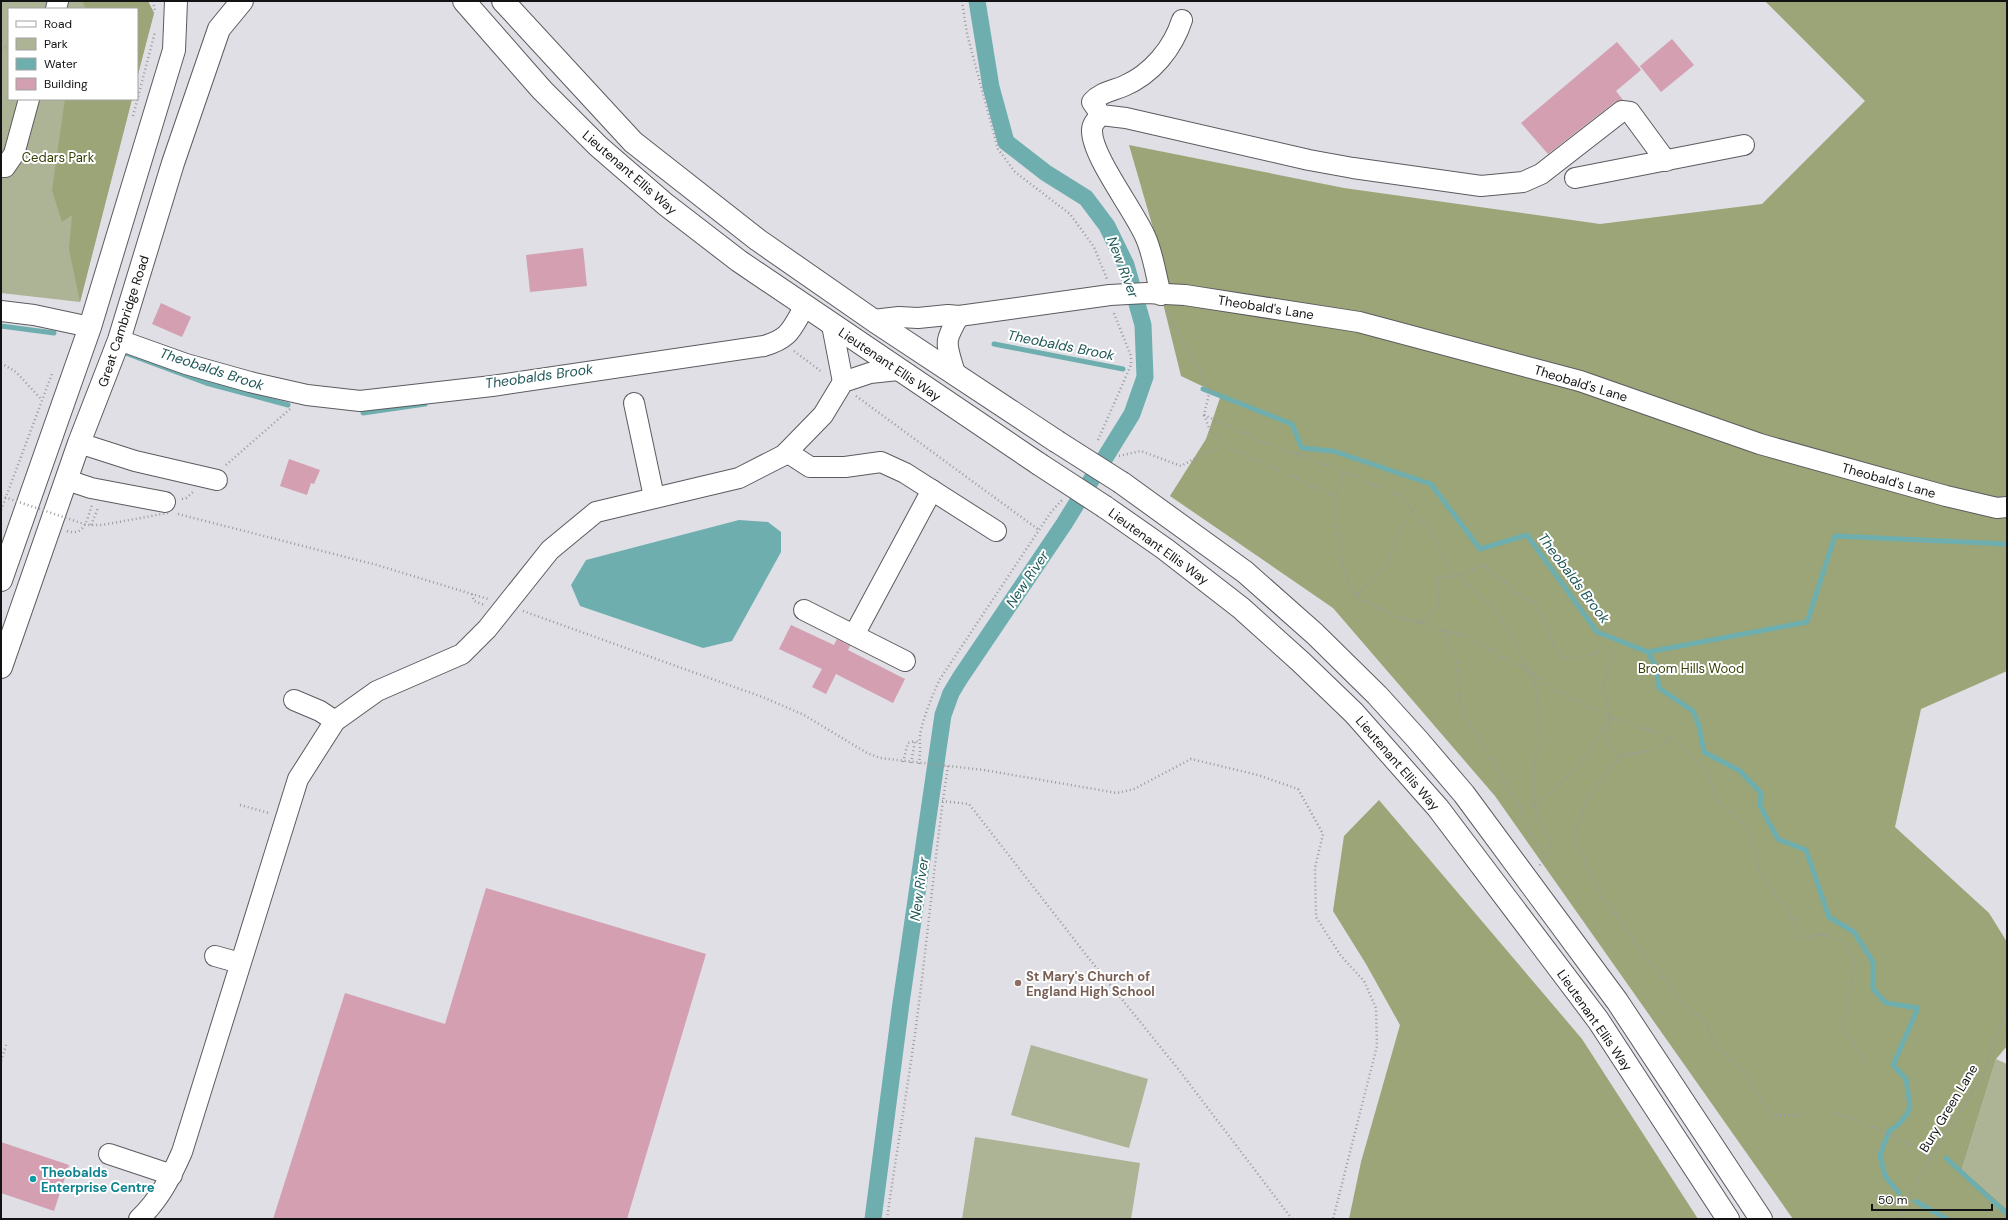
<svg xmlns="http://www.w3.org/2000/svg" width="2008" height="1220" font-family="'DM Sans',sans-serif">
<rect width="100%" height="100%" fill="#dfdfe5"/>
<g fill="#acb495">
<polygon points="1,1 148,1 154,13 137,78 137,9 9,9 9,99 132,99 80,302 1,293"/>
<polygon points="1031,1045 1148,1079 1129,1148 1011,1115"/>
<polygon points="1996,1059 2007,1064 2007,1209 1962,1169"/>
<polygon points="975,1137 1140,1163 1131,1219 962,1219"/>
</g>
<g fill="#9ba577">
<polygon points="82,1 148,1 154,13 137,78 137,9 86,9"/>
<polygon points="1765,1 2007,1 2007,671 1921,709 1895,827 1989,913 2007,942 2007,1046 1996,1059 1962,1169 2007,1209 2007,1219 1793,1219 1495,796 1333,608 1170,496 1206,439 1221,395 1181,376 1161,295 1171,290 1129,145 1344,188 1600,224 1762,204 1865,101"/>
<polygon points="65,99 132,99 80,302 69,249 72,215 62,222 52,190"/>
<polygon points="1379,800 1582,1039 1698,1219 1349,1219 1361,1162 1400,1025 1366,964 1333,911 1344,836"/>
</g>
<polygon fill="#6eaeaf" points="739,520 768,522 781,532 781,552 732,641 703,648 580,606 571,585 586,560"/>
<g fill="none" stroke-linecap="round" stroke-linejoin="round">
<g stroke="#6eaeaf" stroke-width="5">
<polyline points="1,326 54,333"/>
<polyline points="994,344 1123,369"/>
<polyline points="128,354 206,383 288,405"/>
<polyline points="1203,389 1292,424 1302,448 1333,451 1431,484 1480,549 1527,535 1597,632 1648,652 1656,667 1659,688 1693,711 1699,726 1704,752 1740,771 1761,793 1760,806 1778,839 1806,850 1829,917 1854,932 1873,962 1873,989 1886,1003 1918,1008 1893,1065 1906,1079 1910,1106 1907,1114 1898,1125 1889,1131 1880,1155 1885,1176 1899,1193"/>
<polyline points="363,413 425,404"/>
<polyline points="1648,652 1807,622 1835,536 2007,544"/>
<polyline points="1946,1158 2007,1214"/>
<polyline points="1915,1201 1947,1219"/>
</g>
<polyline stroke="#6eaeaf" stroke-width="17" points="873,1219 901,1003 943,715 951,693 960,678 1064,524 1132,414 1145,377 1143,325 1126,265 1107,226 1086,198 1046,173 1006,142 991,87 977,1"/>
</g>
<g fill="#d39fb1">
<polygon points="1672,39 1694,65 1661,92 1640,66"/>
<polygon points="1617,42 1641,70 1616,91 1623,100 1615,102 1548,154 1521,123"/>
<polygon points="583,248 587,286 530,292 526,255"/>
<polygon points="161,303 191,317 182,337 152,324"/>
<polygon points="289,459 320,470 314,484 311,483 307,495 280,486"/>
<polygon points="791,625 834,645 837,639 850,646 848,650 905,679 893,703 836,674 826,694 812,687 822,669 779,649"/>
<polygon points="486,888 706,954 627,1219 273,1219 345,993 445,1024"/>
<polygon points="1,1142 69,1165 54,1211 1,1193"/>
</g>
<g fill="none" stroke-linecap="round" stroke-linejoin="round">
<defs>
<g id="minor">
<polyline points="56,9 58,1"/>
<path d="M1182,20C1173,48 1152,74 1124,86C1112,91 1101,92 1092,102L1101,115L1126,118L1309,160L1353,168L1481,186L1523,182L1541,174L1622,111L1630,112L1666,161"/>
<path d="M1101,115C1097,119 1092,124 1092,130C1091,155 1133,209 1145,236C1153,253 1156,276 1161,295"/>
<polyline points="1,167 5,167 14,154 29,99"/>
<polyline points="1575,178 1744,145"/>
<polyline points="1,311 34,315 90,327"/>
<polyline points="873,320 899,317 918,318 948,315 959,316 1110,295 1146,293 1185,295 1359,322 1580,381 1760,444 1946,496 1997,508 2007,507"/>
<polyline points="832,325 843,382"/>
<path d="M119,340L186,364L250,382L307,395L360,401L492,386L764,346C791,338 791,329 805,306"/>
<path d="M955,373C946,343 943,343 959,316"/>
<polyline points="634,403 654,497"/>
<polyline points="79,443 135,461 217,480"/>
<polyline points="787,452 810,467 845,467 881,462 905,473 996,531"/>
<polyline points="67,480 91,488 165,502"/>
<polyline points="804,610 905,661"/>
<polyline points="854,635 932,490"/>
<polyline points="294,700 320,711 335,721"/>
<polyline points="215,956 240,963"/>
<polyline points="109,1154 172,1175"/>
<path d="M139,1219C159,1200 171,1177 182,1152L298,779L335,721L377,691L462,654L487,629L550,550L596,512L739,478L784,455L823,415L843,382L870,373L898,370"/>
</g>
<g id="major">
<polyline points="464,1 542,90 598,146 665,204 739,261 1039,464"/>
<polyline points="503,1 633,142 758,240 873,320 1056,441"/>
<polyline points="1122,483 1245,572 1315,634 1377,695 1417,739 1464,794 1617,1001 1761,1219"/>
<polyline points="1105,507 1165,549 1241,608 1301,662 1354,713 1438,808 1598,1020 1728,1219"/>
</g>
<g id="highway">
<polyline points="1,580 90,327 174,50 176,1"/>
<polyline points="1,667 79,443 119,340 173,163 219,29 242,1"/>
</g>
</defs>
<use href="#minor" stroke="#5b5b60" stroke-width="22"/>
<use href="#major" stroke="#5b5b60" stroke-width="24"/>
<use href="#highway" stroke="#5b5b60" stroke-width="24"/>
<g stroke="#9a9a9e" stroke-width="2.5" stroke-dasharray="1 3" stroke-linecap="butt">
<polyline points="153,1 155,11"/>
<polyline points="962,1 967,34 998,149 1015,172 1070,214 1094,247 1107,279"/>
<polyline points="1,49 9,46"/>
<polyline points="133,116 155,32"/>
<polyline points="1166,311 1210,390 1204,415 1263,442 1319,462 1401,496 1425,525 1453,571 1500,615 1535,682 1542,738 1534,760 1533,806 1551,843 1545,859 1539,866"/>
<polyline points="794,351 822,372"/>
<polyline points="1,363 16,372 42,400"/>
<polyline points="856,396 1039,530"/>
<polyline points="1204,415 1209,428 1222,444 1336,497"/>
<polyline points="1098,440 1131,365 1131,356 1113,311"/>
<polyline points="1119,456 1141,451 1181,466 1222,444"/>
<polyline points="226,465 290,409"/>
<polyline points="1343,472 1336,497 1338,541 1344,571 1355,596 1393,615 1467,637 1529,671 1549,687 1610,717 1671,738 1707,770 1717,800 1748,829 1761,874 1793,918 1800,940 1820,934 1843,942 1854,963 1851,990 1842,1030 1852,1041 1869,1068"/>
<polyline points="182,499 186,498 193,492"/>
<polyline points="1,510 52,374"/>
<polyline points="178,514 377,565 488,599"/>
<polyline points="91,525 98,508"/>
<path d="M67,531C85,537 87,519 92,505"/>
<polyline points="472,594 474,601 484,605"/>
<polyline points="1355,596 1384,569 1399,528 1413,510"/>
<polyline points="523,611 765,698 804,715 867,753 880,758 984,770 1117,793 1134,789 1191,759 1258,775 1298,789 1323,834 1315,868 1316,917 1341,956 1364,981 1376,1008 1377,1046 1333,1219"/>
<path d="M1420,623L1440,605L1436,578L1462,575L1481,564L1492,571L1518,595L1537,604L1548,632L1562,658C1571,658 1581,658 1590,655C1598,652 1602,648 1611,648L1612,654L1604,685L1610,717L1607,742L1622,756"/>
<polyline points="1443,630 1457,661 1460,706 1516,801 1545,859"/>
<path d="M1671,738C1657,752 1641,751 1623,756C1619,757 1615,762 1612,766C1587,792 1582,809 1573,844L1583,855L1600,892L1641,951L1655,966L1683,1003L1693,1013L1705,1021L1716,1047L1748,1075L1764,1107L1774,1115L1793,1116L1810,1110L1832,1111L1879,1129L1924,1152L1929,1160"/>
<polyline points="903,762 908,743 915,741"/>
<polyline points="911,763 915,741 919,742"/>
<path d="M919,764C920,756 920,749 920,742C918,729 934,691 940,679L1051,512L1062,500"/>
<polyline points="942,801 969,804 1087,956 1179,1070 1292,1219"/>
<polyline points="240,805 269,813"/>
<polyline points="1533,806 1573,772 1610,719"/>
<polyline points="1,1061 7,1042"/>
<path d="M887,1219C897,1147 910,1075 919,1003C929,924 936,845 948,766"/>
<polyline points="1898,1219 1929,1160 1984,1073 2007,1004"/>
</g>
<use href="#minor" stroke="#fff" stroke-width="20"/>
<use href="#major" stroke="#fff" stroke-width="22"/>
<use href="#highway" stroke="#fff" stroke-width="22"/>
<defs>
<g id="major-bridge">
<polyline points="1056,441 1122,483"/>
<polyline points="1039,464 1105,507"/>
</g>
</defs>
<use href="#major-bridge" stroke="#5b5b60" stroke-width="24" stroke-linecap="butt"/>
<polyline stroke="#9a9a9e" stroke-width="2.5" stroke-dasharray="1 3" stroke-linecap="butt" points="1,496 87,525 102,525 168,513"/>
<use href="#major-bridge" stroke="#fff" stroke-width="22"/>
</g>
<circle fill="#8d6e63" stroke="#fff" stroke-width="1.5" cx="1018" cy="983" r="4"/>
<circle fill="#0f9aa8" stroke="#fff" stroke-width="1.5" cx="33" cy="1179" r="4"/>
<g text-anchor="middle" stroke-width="4" stroke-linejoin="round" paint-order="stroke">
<g font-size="13" fill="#363e05" stroke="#fff">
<text x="58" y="162">Cedars Park</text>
<text x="1691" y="673">Broom Hills Wood</text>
</g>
<g font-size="13" fill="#131315" stroke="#fff">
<text transform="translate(630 172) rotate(41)" y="5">Lieutenant Ellis Way</text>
<text transform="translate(1266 307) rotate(9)" y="5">Theobald's Lane</text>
<text transform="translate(123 321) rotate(-72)" y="5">Great Cambridge Road</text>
<text transform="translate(890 364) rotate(34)" y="5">Lieutenant Ellis Way</text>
<text transform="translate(1581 383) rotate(17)" y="5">Theobald's Lane</text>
<text transform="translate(1889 480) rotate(16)" y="5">Theobald's Lane</text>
<text transform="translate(1159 546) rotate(36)" y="5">Lieutenant Ellis Way</text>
<text transform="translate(1398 763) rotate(49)" y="5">Lieutenant Ellis Way</text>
<text transform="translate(1595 1020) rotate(55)" y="5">Lieutenant Ellis Way</text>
<text transform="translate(1948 1108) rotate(-59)" y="5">Bury Green Lane</text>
</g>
<g font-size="13" font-weight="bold" fill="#785e54" stroke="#fff" text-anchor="start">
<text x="1026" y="981">St Mary's Church of<tspan x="1026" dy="15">England High School</tspan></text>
</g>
<g font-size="13" font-weight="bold" fill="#0d838f" stroke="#fff" text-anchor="start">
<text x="41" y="1177">Theobalds<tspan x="41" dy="15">Enterprise Centre</tspan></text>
</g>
<g font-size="14" font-style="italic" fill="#215859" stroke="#fff">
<text transform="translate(1123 267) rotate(69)" y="5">New River</text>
<text transform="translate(1061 345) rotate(11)" y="5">Theobalds Brook</text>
<text transform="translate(212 369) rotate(18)" y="5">Theobalds Brook</text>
<text transform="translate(539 376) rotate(-8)" y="5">Theobalds Brook</text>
<text transform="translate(1574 578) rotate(53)" y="5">Theobalds Brook</text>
<text transform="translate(1027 579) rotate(-56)" y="5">New River</text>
<text transform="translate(919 889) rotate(-82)" y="5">New River</text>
</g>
</g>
<rect width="2008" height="1220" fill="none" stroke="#131315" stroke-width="4"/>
<rect x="8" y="8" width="130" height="92" fill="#ffffff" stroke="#a1a1a1"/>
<rect x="16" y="21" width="20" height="6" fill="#ffffff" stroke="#a1a1a1"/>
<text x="44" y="28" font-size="12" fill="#131315">Road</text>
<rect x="16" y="38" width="20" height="12" fill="#acb495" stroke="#a1a1a1"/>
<text x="44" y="48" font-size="12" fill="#131315">Park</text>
<rect x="16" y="58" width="20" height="12" fill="#6eaeaf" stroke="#a1a1a1"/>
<text x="44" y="68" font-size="12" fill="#131315">Water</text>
<rect x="16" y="78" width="20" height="12" fill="#d39fb1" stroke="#a1a1a1"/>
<text x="44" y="88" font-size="12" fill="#131315">Building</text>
<path d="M1872 1204v6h120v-6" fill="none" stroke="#131315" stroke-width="2"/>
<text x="1878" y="1204" font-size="12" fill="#131315" stroke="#ffffff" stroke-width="3" paint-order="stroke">50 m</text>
</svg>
